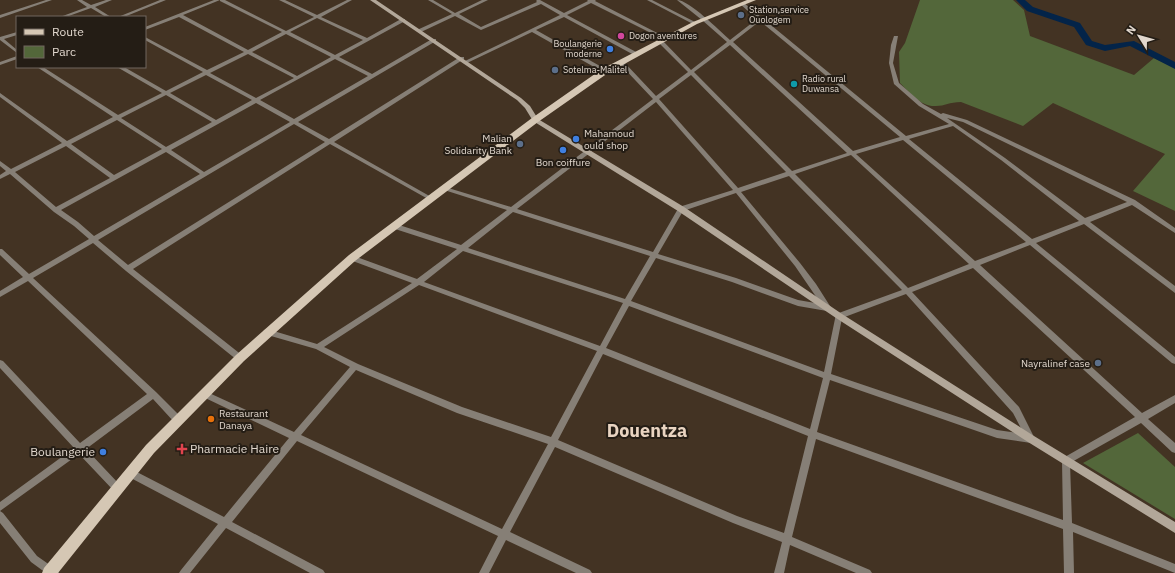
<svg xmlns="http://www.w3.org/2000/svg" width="1175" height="573" font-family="'IBM Plex Sans',sans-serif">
<rect width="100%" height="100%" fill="#433323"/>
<g fill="#53673a">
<path d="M920,0H1013L1024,10L1030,36L1134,75L1154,58L1175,68V211L1133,191L1165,154L1053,103L1023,126L961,102C949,102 945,106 936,106C921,107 910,93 900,83L899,52L905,43Z"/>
<polygon points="1138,433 1175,467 1175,519 1083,463"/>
</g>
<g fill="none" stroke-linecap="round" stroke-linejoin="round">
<polygon fill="#032449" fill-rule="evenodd" points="1016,0 1025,0 1033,7 1080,23 1092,41 1105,45 1134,41 1175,62 1175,69 1130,46 1105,51 1086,45 1074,27 1027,11"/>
<g fill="#867f76" fill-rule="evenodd">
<polygon points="46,0 52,0 0,18 0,15"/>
<polygon points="77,0 82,0 91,5 106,0 112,0 95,7 111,17 106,17 91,8 66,17 60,17 87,7"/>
<polygon points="160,0 166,0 124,17 118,17"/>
<path d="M214,0H225L286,31L314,17L279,0H285L317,15L347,0H352L321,17L367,38L401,19H405V21L339,57L372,74L432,39H436V41L298,122L329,139L460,57H464V59L334,142L433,198L430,200L428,199L330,144L133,269L243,356L244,358L243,360L240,361L237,360L126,271L93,243L33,278L156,392L181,417L182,420L181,423L178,424L175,423L153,399L86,449L120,485L121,488L120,491L117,492L114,491L79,454L0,511V502L74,448L0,368V360L3,361L80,443L147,394L28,281L0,297V291L23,277L0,255V249H2L29,274L89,239L74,226L54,212L10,174L0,179V175L6,171L0,166V161L11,169L62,143L0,97V93L67,141L113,117L37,67H43L118,115L162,93L117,67H124L166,91L203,72L145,40V37L207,70L244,52L179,17L145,30V27ZM220,0V1L282,32L248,50L183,15ZM317,18L363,40L335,55L290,32ZM286,34L331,57L297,76L252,52ZM248,54L294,78L256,98L210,73ZM335,59L368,76L294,119L260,100ZM206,75L252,100L216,120L170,93ZM166,95L212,122L166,147L121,118ZM256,103L290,122L204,172L171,150ZM117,120L162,149L114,175L71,144ZM294,124L325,142L128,265L98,240ZM66,146L110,178L56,207L15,172ZM166,152L200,174L94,236L78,222L61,210Z"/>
<polygon points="428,0 433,0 455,13 482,0 488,0 459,14 481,27 537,2 536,1 537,0 540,0 564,13 588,1 587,0 596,0 595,1 667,38 663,39 591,3 567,15 638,53 638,55 634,55 564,17 536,30 607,70 607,72 603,72 532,32 467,63 465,63 465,61 560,15 541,4 481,30 455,16 421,32 417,32 417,30 452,14"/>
<polygon points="647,0 652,0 697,23 693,24"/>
<path d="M677,0C689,0 720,31 730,40L757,19L740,4L744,3L906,136L949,124L919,106L894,84L889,63L891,45L894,36H898L893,63L899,83L923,104L941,114L943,113L967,120L1135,200L1175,228V233L1132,205L1090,222L1175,286V293L1084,224L1036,243L1175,357V364L1172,363L1030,245L980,265L1142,413L1175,395V403L1148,419L1175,443V453L1172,452L1141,423L1070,463L1072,523L1175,564V573L1073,532L1074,573H1064L1063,529L816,439L792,537L870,570L872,573H856L790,545L784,573H774L782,542L733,523L555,447L510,532L590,570L592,573H576L506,540L489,573H479L498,536L297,441L232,522L323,570L325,573H310L226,528L190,573H179L181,570L218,524L127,476L126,473L127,470L130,469L133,470L224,517L289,438L201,396L200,394L201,392L204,391L207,392L294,432L350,367L316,349L264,334L263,332L264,330L267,329L317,344L412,283L350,260L349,258L350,256H354L417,279L457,249L392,228L391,226L392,224H396L461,245L507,210L441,189L440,188L441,187H445L511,207L653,99L619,63V61H623L656,96L688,72L658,42V40H662L691,70L727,42L702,20ZM760,21L900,137L853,151L733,42ZM730,45L847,153L792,171L694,72ZM691,75L786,172L738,188L659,99ZM656,102L733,190L679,207L653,252L517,209ZM947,118L963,122L1127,202L1085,218L1005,158ZM953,126L1001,160L1079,221L1032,239L909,139ZM903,140L1026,242L975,261L856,154ZM851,155L969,264L908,288L795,174ZM789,176L902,290L836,314L824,372L631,301L656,258L732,282L798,306L827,311L830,310L831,308L830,306L816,284L800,263L741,192ZM736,193L795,266L821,304L798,300L736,278L658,254L683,211ZM513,212L650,256L625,299L468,248ZM463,251L623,303L600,346L424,282ZM973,268L1135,417L1063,458L1062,461L1063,520L817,432L830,380L997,438L1031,443L1034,442L1035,439L1019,407L912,292ZM419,285L597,351L551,437L462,407L358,364L324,347ZM906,294L1013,413L1024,434L997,430L831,374L842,318ZM629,306L823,378L810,429L606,348ZM603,354L808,436L784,533L737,516L558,440ZM356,370L457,413L548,444L502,529L301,435Z"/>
<polygon points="17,32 17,35 4,39 17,50 17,53 0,40 0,37"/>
<polygon points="17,56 17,59 0,65 0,62"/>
<polygon points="0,511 3,513 37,556 57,570 59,573 46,573 31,562 0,523"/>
</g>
<polygon fill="#b2a799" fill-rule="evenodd" points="370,0 376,0 521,98 530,106 538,119 684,207 842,314 1034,436 1175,522 1175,533 1028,442 836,318 678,211 533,121 525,108 517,100"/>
<polygon fill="#d5c7b4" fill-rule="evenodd" points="747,0 756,0 697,24 608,73 538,122 355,261 244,361 154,453 58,573 42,573 44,568 146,445 236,355 349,255 532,118 602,69 693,22"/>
</g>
<g fill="#5c6f8a" stroke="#241d15" stroke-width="1.5">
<circle cx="741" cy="15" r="4"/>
<circle cx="555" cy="70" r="4"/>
<circle cx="520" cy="144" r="4"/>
<circle cx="1098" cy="363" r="4"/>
</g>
<circle fill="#d1479c" stroke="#241d15" stroke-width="1.5" cx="621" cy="36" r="4"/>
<g fill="#3f7fe0" stroke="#241d15" stroke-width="1.5">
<circle cx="610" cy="49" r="4"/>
<circle cx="576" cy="139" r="4"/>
<circle cx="563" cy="150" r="4"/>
<circle cx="103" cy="452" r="4"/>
</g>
<circle fill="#0f9aa8" stroke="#241d15" stroke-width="1.5" cx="794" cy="84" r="4"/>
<circle fill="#e8710a" stroke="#241d15" stroke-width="1.5" cx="211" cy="419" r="4"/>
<path fill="#e0444e" stroke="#241d15" stroke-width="1.5" d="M180 443h4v4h4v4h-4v4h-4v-4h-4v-4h4z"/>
<g text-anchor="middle" stroke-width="4" stroke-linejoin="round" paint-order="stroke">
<g font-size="9" fill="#e1d7cd" stroke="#241d15" text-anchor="start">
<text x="749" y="13">Station,service<tspan x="749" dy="10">Ouologem</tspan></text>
<text x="629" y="39">Dogon aventures</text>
<text x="602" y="47" text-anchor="end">Boulangerie<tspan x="602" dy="10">moderne</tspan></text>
<text x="563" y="73">Sotelma-Malitel</text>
<text x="802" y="82">Radio rural<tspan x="802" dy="10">Duwansa</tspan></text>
</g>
<g font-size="10" fill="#e1d7cd" stroke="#241d15" text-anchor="start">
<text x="584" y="137">Mahamoud<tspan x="584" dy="12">ould shop</tspan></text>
<text x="512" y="142" text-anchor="end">Malian<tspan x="512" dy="12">Solidarity Bank</tspan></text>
<text x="563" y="166" text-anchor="middle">Bon coiffure</text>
<text x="1090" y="367" text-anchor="end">Nayralinef case</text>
<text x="219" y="417">Restaurant<tspan x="219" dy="12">Danaya</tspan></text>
</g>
<g font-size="12" fill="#e1d7cd" stroke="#241d15" text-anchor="start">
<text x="190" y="453">Pharmacie Haire</text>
<text x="95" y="456" text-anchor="end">Boulangerie</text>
</g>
<g font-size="18" font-weight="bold" fill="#e9d4c1" stroke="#241d15">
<text x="647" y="437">Douentza</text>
</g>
</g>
<rect x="16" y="16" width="130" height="52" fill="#241d15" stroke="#70675f"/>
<rect x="24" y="29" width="20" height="6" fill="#d5c7b4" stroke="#70675f"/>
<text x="52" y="36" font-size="12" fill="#e1d7cd">Route</text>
<rect x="24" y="46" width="20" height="12" fill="#53673a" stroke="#70675f"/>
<text x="52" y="56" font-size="12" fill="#e1d7cd">Parc</text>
<g transform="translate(1139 36) rotate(307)" stroke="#241d15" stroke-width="3" paint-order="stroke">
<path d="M0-3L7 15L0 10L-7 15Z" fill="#e1d7cd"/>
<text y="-6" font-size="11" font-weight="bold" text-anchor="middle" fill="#e1d7cd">N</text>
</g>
</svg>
